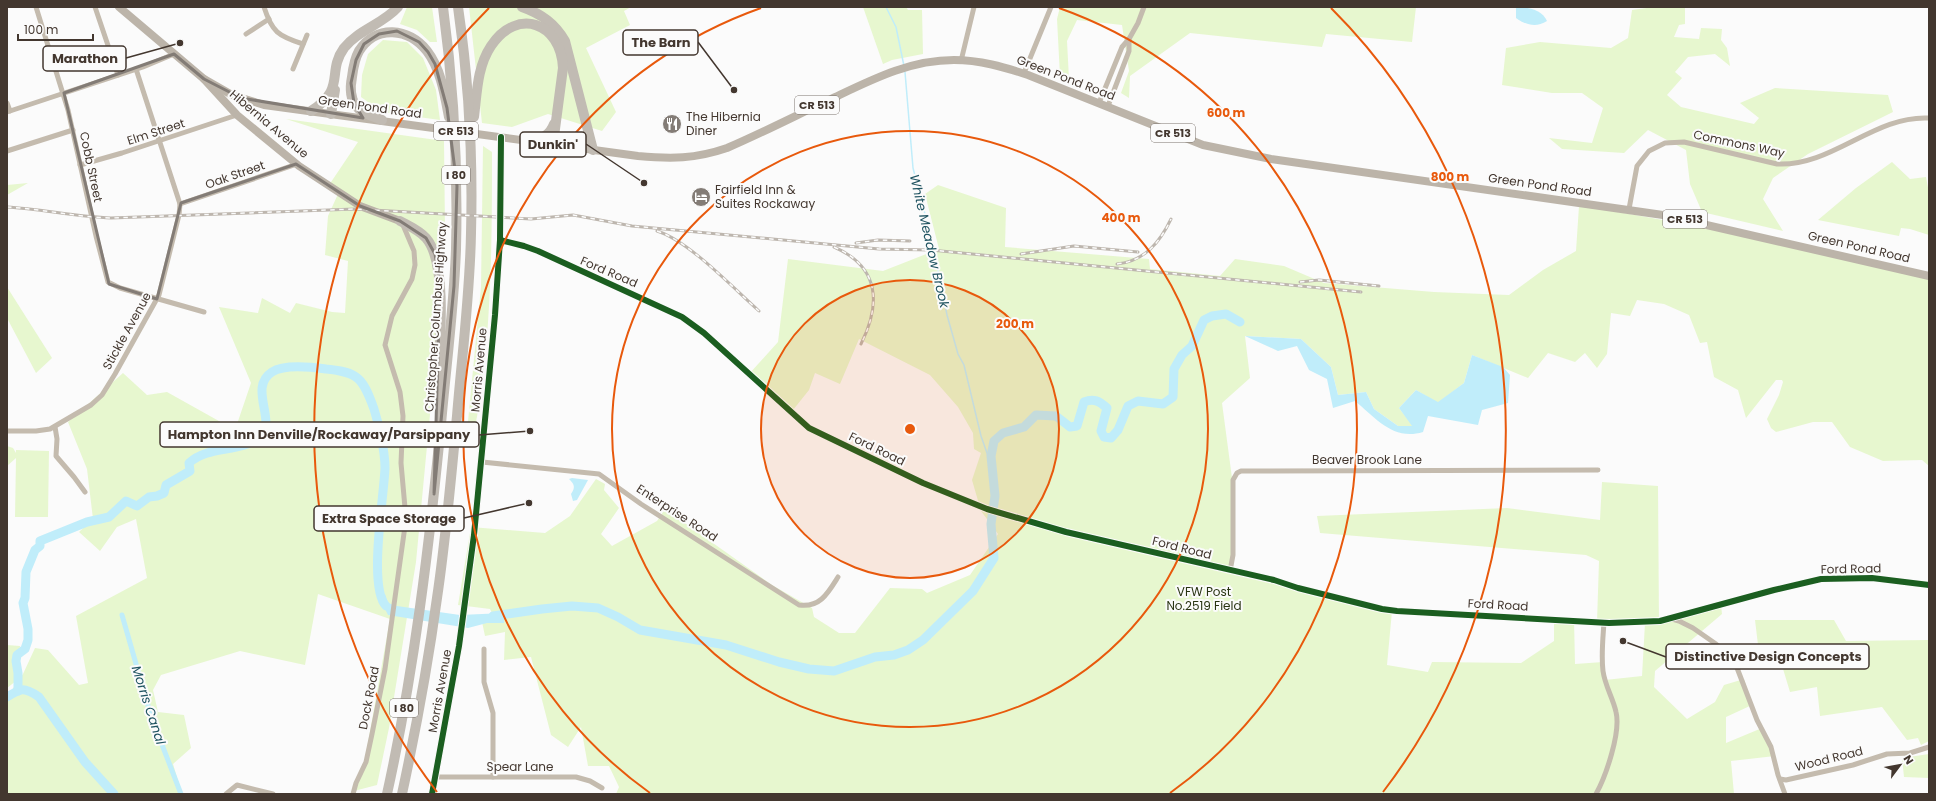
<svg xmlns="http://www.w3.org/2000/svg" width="1936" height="801" font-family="Poppins,sans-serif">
<rect width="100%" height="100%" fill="#fbfbfb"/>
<g fill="#e7f7cf">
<polygon points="407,7 432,7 437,42 430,42 417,30 400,24"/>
<polygon points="469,7 631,7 624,11 630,25 586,48 616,112 602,131 548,114 512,127 482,123"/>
<polygon points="863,7 906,7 908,10 922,10 923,54 892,60 883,64"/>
<polygon points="1060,7 1416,7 1412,42 1326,34 1322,47 1190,33 1130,76 1129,98 1121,93 1129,71 1122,25 1077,20 1067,41 1069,79 1060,76 1057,19"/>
<polygon points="1654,7 1685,7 1685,24 1679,25 1674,37 1699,39 1701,28 1722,29 1721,40 1727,48 1730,66 1715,54 1688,57 1675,72 1682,78 1667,95 1681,107 1754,124 1759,118 1740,103 1775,88 1888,95 1893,112 1808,154 1773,178 1763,199 1783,231 1702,212 1690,184 1686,150 1648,130 1624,153 1562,149 1549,138 1592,143 1603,108 1582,93 1552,93 1502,85 1506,48 1540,42 1611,48 1628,38 1632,10"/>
<polygon points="383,40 407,42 423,58 436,90 440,120 382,112 361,97 362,75 368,54"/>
<polygon points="286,119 444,141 445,230 442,288 416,562 389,728 377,785 354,791 364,765 390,619 318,594 305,665 240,651 161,675 153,690 158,712 184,715 191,748 173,764 182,794 7,794 7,697 23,674 35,648 48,650 79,685 88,683 76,616 147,578 136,519 117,527 100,551 79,532 93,519 87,469 68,422 123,373 147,395 167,392 235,430 251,383 219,307 258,313 262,298 290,313 296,303 332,312 345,313 348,261 325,255 328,216 338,194 327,188 358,142"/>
<path d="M483,146L492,152C492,246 492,345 473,438L466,442L481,287Z"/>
<polygon points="1892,162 1910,179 1926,177 1929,193 1929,235 1910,229 1901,228 1899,236 1818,220 1856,188"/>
<polygon points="28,183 7,195 7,185"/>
<path d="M938,185L1006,208L1005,247L1149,259L1150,269L1220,276L1235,259L1284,266L1324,283L1434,292L1509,295L1543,270L1576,251L1579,206C1697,223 1813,252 1929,279V466L1922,460L1883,461L1850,447L1832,422H1813L1776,432L1771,428L1767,419L1779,395L1783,382L1782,380H1776L1746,418L1738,390L1714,377L1707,342L1700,343L1689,315L1664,304L1637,300L1630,316L1611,313L1607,354L1597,368L1585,353L1575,362L1548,353L1528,378L1472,355L1464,383L1438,403L1416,390L1399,408L1413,426H1398L1374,409L1366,392L1338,395L1331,367L1301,339L1245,336L1250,378L1222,403L1232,478L1231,573L1392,611L1387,665L1428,672L1432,662L1521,663L1554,641V619H1574L1575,664L1603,662L1605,680L1642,676L1645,623L1597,622L1599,561L1586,555L1320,533L1317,516L1507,508L1600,520L1602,482L1658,486L1659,622L1721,605L1722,614L1655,671L1654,687L1687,719L1715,702L1724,685L1744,679L1752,705L1726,717V743L1762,728L1775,756L1731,761L1734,794H616L619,787L609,766H588L581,727L568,747L551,735L531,657L504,660L505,632L485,636L482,622L495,619L490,609L458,605L471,527L545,533L570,516L596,479L605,484L604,490L619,508L601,534L612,546L657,521L665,509L772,585L812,608L814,617L839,633H855L890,588L922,589L927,593L970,575L998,534L981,511L972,480L981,453L974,449L973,433L958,407L930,375L859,339L840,384L815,373L809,390L789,415L749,374L778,342L788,259L883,271L939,249L925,194Z"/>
<polygon points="7,287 52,358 36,373 7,318"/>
<polygon points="7,446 13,448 16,453 16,450 49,451 48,517 15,517 16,458 7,466"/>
<polygon points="1755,620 1834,620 1846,641 1929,640 1929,741 1921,745 1918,738 1907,740 1882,707 1820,716 1817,687 1790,692 1777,649 1758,645"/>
<polygon points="7,645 20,646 16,681 7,688"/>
<polygon points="1929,754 1929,778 1904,777 1902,758"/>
</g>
<g fill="#c0edfa">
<path d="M1516,7C1527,7 1542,9 1547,21C1536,28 1526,25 1516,18Z"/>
<path d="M1245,336L1301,339L1331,367L1338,395L1366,392L1374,409L1398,426H1412L1399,408L1416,390L1438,402L1464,383L1472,355L1503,367L1510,375L1508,403L1482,410L1478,425L1428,416L1423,432C1393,441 1376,418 1355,401L1333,408L1327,379L1309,370L1297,346L1278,351Z"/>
<path d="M572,478L588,480L577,500L573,501L571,494C576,487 574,484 569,479Z"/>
<polygon points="385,594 388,603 397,606 460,615 504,613 504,623 487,623 468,628 388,615 379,597"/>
</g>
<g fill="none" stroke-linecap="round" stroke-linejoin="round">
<g stroke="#c0edfa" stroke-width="1.5">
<polyline points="886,7 896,27 904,66"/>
<polyline points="905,72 913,168 933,245 947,315 958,354 964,365 981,436 994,473"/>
</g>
<polyline stroke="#c0edfa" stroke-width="5" points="122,615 151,716 181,794"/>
<g stroke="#c0edfa" stroke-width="9">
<path d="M493,616L542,609L572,606L598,608L618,617L640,630L726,645L779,662L809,669L834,671L875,657L894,655L908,650L923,640L973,591L994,558L991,524L995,496L991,456L994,441L1003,433L1024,427L1036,415L1056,416L1070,427L1077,426L1084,402C1094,398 1099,401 1107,408L1101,431L1104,437L1111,438L1118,430L1128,406L1138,401L1163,404L1173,397L1174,369L1182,355L1192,346L1204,320L1212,316L1226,314L1240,322"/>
<path d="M18,691V673L16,661L17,655L25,649L28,640V629L23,603L25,598L26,572L35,550L40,546V541L87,522L109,517L126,501L137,506L149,497L157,496L164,493L166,485L190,471L189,463C209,445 238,453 259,438C279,423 247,388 272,372C284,364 312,367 326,369C358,372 363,378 374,409C379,425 385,451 385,468C384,497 368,587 386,606"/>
<path d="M7,697C21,688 24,687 39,697L85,762L114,794"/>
</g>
<g stroke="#c4bbae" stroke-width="5">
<polyline points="36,7 68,110 96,236 108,282 120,288 204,312"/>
<polyline points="95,7 118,75"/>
<path d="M264,7C272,32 278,36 303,44"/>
<polyline points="246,34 269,19"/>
<polyline points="961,61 974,7"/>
<polyline points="293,69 307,35"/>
<polyline points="1024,73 1051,7"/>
<polyline points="7,103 10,111"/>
<polyline points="1099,103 1122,47 1129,39 1138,23 1144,7"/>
<polyline points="1108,106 1129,51 1129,39"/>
<polyline points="7,112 143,67 174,54"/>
<polyline points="7,151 73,130"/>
<polyline points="80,165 122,153 237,115"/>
<polyline points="180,204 297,164"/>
<path d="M1629,209L1637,166L1649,151L1665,143L1684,142L1777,164C1832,167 1874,115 1929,118"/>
<polyline points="500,240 524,246 538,251 682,317 704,333 809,428 923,483 987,509 1066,532 1274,580 1298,588 1382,609 1397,611 1609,623 1660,621 1774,590 1821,579 1872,578 1929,585"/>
<polyline points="55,427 57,439 56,456 74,477 85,492"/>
<polyline points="7,431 36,431 50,429 91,405 102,395 115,374 159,295 179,215 180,204 136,69"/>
<path d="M482,462L599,474L641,504L799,605C820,608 828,593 838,577"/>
<polyline points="1230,571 1233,555 1233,480 1237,473 1241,471 1598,470"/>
<polyline points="1672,619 1679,621 1693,628 1716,644 1734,660 1757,720 1771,747 1778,775 1785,794"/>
<polyline points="484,649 484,682 493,713 493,777"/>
<polyline points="435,777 576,777 590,781 602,788"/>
<polyline points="1780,779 1786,780 1853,765 1887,754 1910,753 1929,747"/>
<polyline points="226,794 237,785 273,794"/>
<polyline points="353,794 356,783 366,762 372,734 385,669 406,519 401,463 403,416 400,392 385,345 392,316 412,279 415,265 414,251 403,225"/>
<path d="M1596,794C1606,776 1621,732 1616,712C1613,698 1605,686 1603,671C1601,655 1603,638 1604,622"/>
</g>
<polyline stroke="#c4bbae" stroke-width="7" points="432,794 459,646 474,535 495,315 500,240 501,137"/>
<g stroke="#bcb4a9" stroke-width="8">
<polyline points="119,7 204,79 237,115 299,166 360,206 400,221"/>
<path d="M204,79L232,95L264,105L638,156C671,159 695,159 727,148C762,133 797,115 831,99C871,80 909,60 954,60C980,60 1004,67 1028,75L1203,145L1271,159L1663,215L1929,276"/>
</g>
<g stroke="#c1bbb3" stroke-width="10">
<path d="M522,7C542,14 555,24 565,41L593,150"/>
<path d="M311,111C347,88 326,73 344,48C358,30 383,24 398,7"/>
<polyline points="331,114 335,90"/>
<path d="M474,117C477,93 477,67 491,46C517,7 561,22 563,68L553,144"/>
<path d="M382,120C374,116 362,114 356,106C350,98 350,87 352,77C353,69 355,58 359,51C376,24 409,28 427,51C441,69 445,96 449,117"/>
<path d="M529,141C541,138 549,137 554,124"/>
<path d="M400,221C409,226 419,230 426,238C450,265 438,361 437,398"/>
<path d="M387,794C414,672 429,548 441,424C446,366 454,308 456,249C458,168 454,88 443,7"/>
<path d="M402,794C416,729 428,664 437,598C446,538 451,477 457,416C462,355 470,294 471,233C473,158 469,82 458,7"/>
</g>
<defs>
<g id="rail">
<path d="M7,207C42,209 76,217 111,218L355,209L531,219L573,215L632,226L879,249L931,250L1361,292"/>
<path d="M657,231C689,241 733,288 759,311"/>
<polyline points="856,243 878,240 910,241"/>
<path d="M834,247C880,267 881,304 861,344"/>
<polyline points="1021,254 1074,246 1138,252"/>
<path d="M1117,264C1145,261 1160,242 1171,219"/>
<polyline points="1300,282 1319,280 1379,286"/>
</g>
</defs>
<use href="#rail" stroke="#bdb6ae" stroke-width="3"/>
<use href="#rail" stroke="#fbfbfb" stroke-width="1.5" stroke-dasharray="4.5" stroke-linecap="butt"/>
<defs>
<g id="cycleway">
<polyline points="500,240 524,246 538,251 682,317 704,333 809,428 923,483 987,509 1066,532 1274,580 1298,588 1382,609 1397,611 1609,623 1660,621 1774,590 1821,579 1872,578 1929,585"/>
<polyline points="432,794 459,646 474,535 495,315 500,240 501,137"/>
</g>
</defs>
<use href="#cycleway" stroke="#fbfbfb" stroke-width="8"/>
<use href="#cycleway" stroke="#1b5e20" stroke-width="6"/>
</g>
<path fill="none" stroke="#837c76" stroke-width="3" stroke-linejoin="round" d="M397,31L419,42L428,52L435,64L447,108L457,186L454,286L434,494L440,282L435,254L426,238L400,221L360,206L296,164L181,203L157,299L109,284L64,93L174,54L204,79L241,98L363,118L354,103L351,83L356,60L364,44L379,34Z"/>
<circle cx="910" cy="429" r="149" fill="#e8590c" fill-opacity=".12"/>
<g fill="none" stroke="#e8590c" stroke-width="2">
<circle cx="910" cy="429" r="149"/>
<circle cx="910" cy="429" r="298"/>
<path d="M650 793A447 447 0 0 1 761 8M1059 8A447 447 0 0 1 1170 793"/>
<path d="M437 792A596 596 0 0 1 489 8M1331 8A596 596 0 0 1 1383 792"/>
</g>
<defs>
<symbol id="restaurant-disc" viewBox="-11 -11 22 22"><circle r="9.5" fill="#837c76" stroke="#fbfbfb"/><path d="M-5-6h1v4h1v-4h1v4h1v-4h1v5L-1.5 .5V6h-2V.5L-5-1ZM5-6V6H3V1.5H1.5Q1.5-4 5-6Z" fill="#fff"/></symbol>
<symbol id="hotel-disc" viewBox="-11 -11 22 22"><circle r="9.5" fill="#837c76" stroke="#fbfbfb"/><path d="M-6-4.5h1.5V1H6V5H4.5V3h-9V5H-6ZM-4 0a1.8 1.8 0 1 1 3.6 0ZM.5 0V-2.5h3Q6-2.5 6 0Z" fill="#fff"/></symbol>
</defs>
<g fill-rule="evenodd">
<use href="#restaurant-disc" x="661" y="113" width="22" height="22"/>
<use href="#hotel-disc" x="690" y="186" width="22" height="22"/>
</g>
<g text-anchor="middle" stroke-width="4" stroke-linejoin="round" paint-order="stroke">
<g fill="#fbfbfb" stroke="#7a726c" stroke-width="1">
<rect x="795" y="96" width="44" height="18" rx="3"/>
<rect x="434" y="122" width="44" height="18" rx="3"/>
<rect x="1151" y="124" width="44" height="18" rx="3"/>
<rect x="442" y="166" width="28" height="18" rx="3"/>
<rect x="1663" y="210" width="44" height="18" rx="3"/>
<rect x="390" y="699" width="28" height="18" rx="3"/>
</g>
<g font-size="11" font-weight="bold" fill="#43372f">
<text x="817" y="109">CR 513</text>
<text x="456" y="135">CR 513</text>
<text x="1173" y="137">CR 513</text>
<text x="456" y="179">I 80</text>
<text x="1685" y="223">CR 513</text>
<text x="404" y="712">I 80</text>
</g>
<g font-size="12" fill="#43372f" stroke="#fbfbfb">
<text transform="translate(1066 78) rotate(21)" y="4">Green Pond Road</text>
<text transform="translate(370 107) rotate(8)" y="4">Green Pond Road</text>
<text transform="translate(269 124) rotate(40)" y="4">Hibernia Avenue</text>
<text transform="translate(156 132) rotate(-18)" y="4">Elm Street</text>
<text transform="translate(1739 144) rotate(12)" y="4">Commons Way</text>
<text transform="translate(91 167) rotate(78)" y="4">Cobb Street</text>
<text transform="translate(235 175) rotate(-19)" y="4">Oak Street</text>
<text transform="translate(1540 185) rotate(8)" y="4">Green Pond Road</text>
<text transform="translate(1859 247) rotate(13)" y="4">Green Pond Road</text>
<text transform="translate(609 272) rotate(23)" y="4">Ford Road</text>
<text transform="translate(436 317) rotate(-86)" y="4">Christopher Columbus Highway</text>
<text transform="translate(127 331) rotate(-61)" y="4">Stickle Avenue</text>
<text transform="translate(479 370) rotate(-85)" y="4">Morris Avenue</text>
<text transform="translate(877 449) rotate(26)" y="4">Ford Road</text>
<text x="1367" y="464">Beaver Brook Lane</text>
<text transform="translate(677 513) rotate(33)" y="4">Enterprise Road</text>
<text transform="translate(1182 548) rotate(14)" y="4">Ford Road</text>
<text transform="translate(1851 569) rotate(-1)" y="4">Ford Road</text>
<text transform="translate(1498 605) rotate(3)" y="4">Ford Road</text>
<text transform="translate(440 691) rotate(-80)" y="4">Morris Avenue</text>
<text transform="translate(369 698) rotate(-79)" y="4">Dock Road</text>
<text transform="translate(1829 759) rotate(-14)" y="4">Wood Road</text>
<text x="520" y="771">Spear Lane</text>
</g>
<g font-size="12" fill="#43372f" stroke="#fbfbfb" text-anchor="start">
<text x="686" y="121">The Hibernia<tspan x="686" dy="14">Diner</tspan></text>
<text x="715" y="194">Fairfield Inn &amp;<tspan x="715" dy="14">Suites Rockaway</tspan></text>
</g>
<g font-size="12" fill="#293512" stroke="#fbfbfb">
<text x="1204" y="596">VFW Post<tspan x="1204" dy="14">No.2519 Field</tspan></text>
</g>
<g font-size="13" font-style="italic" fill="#205461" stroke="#fbfbfb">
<text transform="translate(930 241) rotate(77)" y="5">White Meadow Brook</text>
<text transform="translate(149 705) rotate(72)" y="5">Morris Canal</text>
</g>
</g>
<circle cx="910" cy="429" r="6" fill="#e8590c" stroke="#fbfbfb" stroke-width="2"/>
<g font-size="12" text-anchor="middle" font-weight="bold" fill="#e8590c" stroke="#fbfbfb" stroke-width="4" stroke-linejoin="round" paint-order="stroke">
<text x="1226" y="117">600 m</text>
<text x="1450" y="181">800 m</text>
<text x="1121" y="222">400 m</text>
<text x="1015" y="328">200 m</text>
</g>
<path fill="none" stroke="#43372f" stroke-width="1.5" d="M734 90L698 42M180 43L126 58M644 183L586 144M530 431L479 435M529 503L464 518M1623 641L1666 657"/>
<g fill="#43372f" stroke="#fbfbfb" stroke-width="1.5">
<circle cx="734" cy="90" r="4"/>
<circle cx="180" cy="43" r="4"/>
<circle cx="644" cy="183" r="4"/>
<circle cx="530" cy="431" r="4"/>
<circle cx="529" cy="503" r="4"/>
<circle cx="1623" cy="641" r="4"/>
</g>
<g fill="#fbfbfb" stroke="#43372f" stroke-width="1.5">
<rect x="623" y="30" width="75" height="25" rx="4"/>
<rect x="43" y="46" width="83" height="25" rx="4"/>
<rect x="520" y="132" width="66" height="25" rx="4"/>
<rect x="160" y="422" width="319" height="25" rx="4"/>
<rect x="314" y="506" width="150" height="25" rx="4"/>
<rect x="1666" y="644" width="203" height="25" rx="4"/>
</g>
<g font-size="13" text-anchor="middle" font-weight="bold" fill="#43372f">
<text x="661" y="47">The Barn</text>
<text x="85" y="63">Marathon</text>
<text x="553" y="149">Dunkin'</text>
<text x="319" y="439">Hampton Inn Denville/Rockaway/Parsippany</text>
<text x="389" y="523">Extra Space Storage</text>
<text x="1768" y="661">Distinctive Design Concepts</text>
</g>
<rect width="1936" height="801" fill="none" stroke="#43372f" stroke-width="16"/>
<g transform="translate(1900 765) rotate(58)" stroke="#fbfbfb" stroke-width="3" paint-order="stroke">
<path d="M0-3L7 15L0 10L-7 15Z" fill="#43372f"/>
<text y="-6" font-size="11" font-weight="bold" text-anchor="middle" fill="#43372f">N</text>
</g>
<path d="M18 34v6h75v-6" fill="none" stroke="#43372f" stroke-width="2"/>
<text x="24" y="34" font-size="12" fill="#43372f" stroke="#fbfbfb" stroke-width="3" paint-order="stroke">100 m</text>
</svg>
